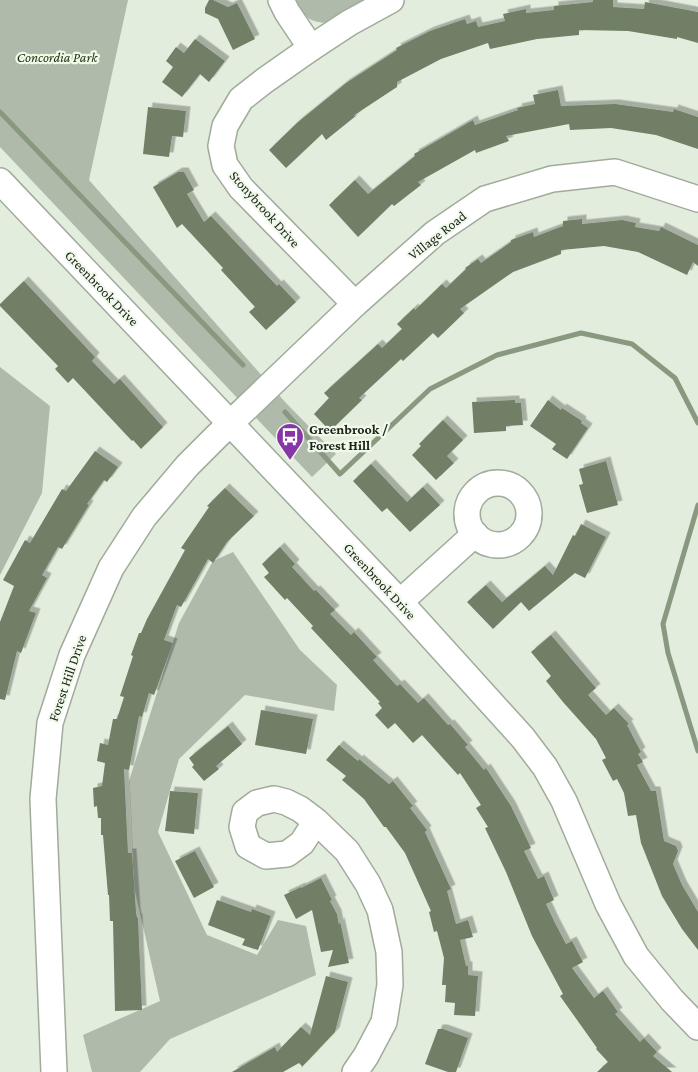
<svg xmlns="http://www.w3.org/2000/svg" width="698" height="1072" font-family="'Crimson Pro',serif">
<defs>
<filter id="shadow"><feDropShadow dx="4.5" dy="-4.5" stdDeviation="0" flood-color="#0004"/></filter>
</defs>
<rect width="100%" height="100%" fill="#e2eddd"/>
<g fill="#afbaaa">
<polygon points="0,0 128,0 89,180 286,403 336,454 312,477 0,147"/>
<path d="M294,0H369L327,23C306,22 305,15 294,0Z"/>
<polygon points="0,367 50,406 42,493 0,575"/>
<polygon points="233,552 300,650 337,685 334,711 245,695 179,759 158,832 207,935 257,955 278,920 306,926 316,975 170,1039 140,1072 92,1072 83,1035 160,1001 134,887 129,781 179,623 213,561"/>
</g>
<g fill="none" stroke-linecap="round" stroke-linejoin="round">
<g stroke="#889980" stroke-width="5">
<polyline points="0,112 243,365"/>
<polyline points="285,412 340,474 430,389 497,355 581,333 632,344 675,378 698,423"/>
<polyline points="698,505 663,624 668,653 698,751"/>
</g>
</g>
<g fill="#6f7f66" filter="url(#shadow)">
<polygon points="209,0 213,0 228,7 237,3 255,39 233,50 218,19 205,13 205,8"/>
<polygon points="593,0 613,0 613,7 644,9 645,2 698,12 698,43 677,37 677,39 628,31 579,30 579,35 537,39 490,49 488,43 441,59 397,82 397,87 353,116 357,115 326,140 322,134 286,168 269,150 298,122 346,83 397,50 396,48 430,31 465,19 467,24 476,21 478,27 505,21 503,14 526,9 526,13 554,10 554,6 593,2"/>
<polygon points="195,39 225,61 209,82 200,74 182,97 162,82 173,67 166,61 176,47 184,53"/>
<polygon points="558,90 561,106 615,104 673,112 674,109 698,117 698,149 656,135 611,128 570,130 569,124 506,136 509,141 476,153 475,150 418,182 421,185 394,206 392,204 358,237 329,205 355,180 368,194 415,156 414,154 473,120 475,125 518,110 517,108 535,104 533,95"/>
<polygon points="148,107 186,111 183,137 172,136 169,157 143,154"/>
<polygon points="178,172 184,172 194,190 187,194 204,222 211,216 277,286 279,284 296,302 266,330 249,312 255,307 221,270 223,268 182,224 177,228 153,187"/>
<polygon points="582,219 582,224 622,220 636,223 635,227 659,231 661,227 698,245 698,266 693,262 687,275 638,252 604,246 561,250 561,254 513,272 460,309 464,313 438,338 433,333 403,361 401,359 359,398 362,400 330,431 314,414 329,398 324,393 378,344 382,348 402,329 397,324 414,308 415,310 442,284 446,288 466,269 465,268 478,259 481,263 511,242 511,240 533,232 534,237 563,226 563,221"/>
<polygon points="24,281 95,357 92,361 114,384 120,379 163,427 141,449 133,440 132,441 73,378 68,383 55,369 58,366 0,306 0,304"/>
<polygon points="515,400 515,403 521,403 523,425 506,426 506,431 474,433 472,402"/>
<polygon points="548,400 561,410 562,408 582,421 581,423 588,428 567,459 552,449 556,444 530,426"/>
<polygon points="443,420 463,440 447,456 454,463 436,480 412,455 421,446 419,444"/>
<polygon points="95,451 118,467 107,482 104,480 87,504 89,505 62,549 58,547 42,575 47,578 29,611 36,613 21,653 17,651 5,700 0,699 0,622 14,586 3,580 25,540 30,543 62,489 66,491"/>
<polygon points="606,461 618,505 587,513 579,485 583,484 579,469"/>
<polygon points="371,464 407,502 423,487 440,505 410,532 387,508 382,512 353,481"/>
<polygon points="225,488 254,516 227,542 213,563 208,559 181,607 177,605 164,640 173,643 154,695 149,693 142,717 139,716 129,770 124,769 128,853 132,853 136,912 137,918 138,918 142,1010 115,1011 113,921 110,921 109,895 108,895 103,835 101,835 101,818 98,818 97,806 94,807 93,788 102,786 105,763 97,761 100,743 108,745 113,719 117,719 124,697 120,696 133,656 131,655 139,633 141,633 147,619 185,550 181,548 209,507 207,506"/>
<polygon points="581,524 606,537 585,578 575,573 529,611 521,602 493,629 467,602 486,585 502,602 545,566 553,575 573,535 575,536"/>
<polygon points="280,547 295,564 292,567 314,591 316,590 335,610 330,614 351,635 354,632 377,657 373,660 397,686 400,684 418,703 424,698 448,725 450,724 468,745 465,747 484,770 486,768 511,806 531,848 524,851 538,879 544,876 554,900 546,904 555,923 566,944 572,941 583,962 572,968 594,998 603,991 618,1012 615,1014 640,1042 644,1038 657,1052 653,1056 672,1072 597,1072 608,1062 596,1049 597,1048 560,996 563,994 532,936 506,872 485,828 488,827 476,808 481,805 460,773 458,775 422,735 413,743 395,723 388,729 375,715 382,708 378,703 380,702 311,628 313,626 287,598 285,600 264,577 269,573 262,564"/>
<polygon points="551,635 596,688 588,695 606,715 614,708 629,724 627,725 641,752 638,754 643,762 637,765 651,791 656,791 664,841 676,846 678,851 673,864 682,885 698,912 698,950 682,929 662,896 641,843 636,815 628,816 624,793 617,779 613,781 602,760 606,758 596,739 563,702 546,681 551,676 531,652"/>
<polygon points="261,710 313,719 306,754 255,745"/>
<polygon points="228,726 242,744 216,766 219,769 204,781 192,767 194,765 189,758"/>
<polygon points="339,745 358,761 359,759 389,784 393,781 413,806 410,808 427,830 425,832 451,889 447,891 456,924 468,920 473,937 460,940 466,966 468,966 468,975 478,976 475,1016 454,1015 455,1003 445,1002 446,985 442,985 444,958 437,931 434,932 429,912 431,911 405,853 386,827 384,827 364,799 342,780 346,776 326,760"/>
<polygon points="170,791 198,793 194,834 165,831"/>
<polygon points="195,851 214,887 194,898 175,861"/>
<polygon points="321,878 332,900 330,901 337,914 339,925 340,921 349,963 328,967 333,950 321,952 312,910 296,919 284,895 301,887 301,888"/>
<polygon points="217,900 251,912 252,909 271,916 258,950 242,945 245,939 208,925"/>
<polygon points="326,976 348,982 342,1005 335,1032 301,1068 302,1066 299,1063 283,1072 232,1072 275,1047 277,1052 301,1027 310,1035"/>
<polygon points="438,1029 443,1029 468,1038 456,1072 448,1072 425,1064"/>
</g>
<g fill="none" stroke-linecap="round" stroke-linejoin="round">
<defs>
<g id="minor">
<polyline points="281,0 287,12 311,48"/>
<polyline points="0,181 400,602 523,738 545,767 564,801 608,904 636,956 672,1000 698,1027"/>
<polyline points="355,304 241,188 225,165 221,146 225,126 241,99 264,81 311,48 349,23 391,0"/>
<circle cx="498" cy="514" r="31"/>
<polyline points="400,602 475,534"/>
<polyline points="316,821 302,843 287,854 266,856 248,846 242,827 245,812 257,803 274,799 286,802 300,809 316,821 347,851 368,884 380,910 389,952 390,985 384,1022 366,1056 355,1072"/>
<polyline points="54,1072 43,799 50,723 72,655 111,568 144,517 187,466 216,437 355,304 435,233 485,199 552,179 615,172 698,199"/>
</g>
</defs>
<use href="#minor" stroke="#a1ab9c" stroke-width="28"/>
<use href="#minor" stroke="#fff" stroke-width="25"/>
</g>
<defs>
<symbol id="bus-pin" viewBox="-11 -11 22 30"><path d="M0 17L-7.5 6A9.5 9.5 0 1 1 7.5 6Z" fill="#8636a6" stroke="#f0faeb"/><path d="M-5-6H5V4H4V6H2V4H-2V6H-4V4H-5ZM-3.5-4V0h7V-4ZM-3.5 1.2v1.5H-2V1.2ZM2 1.2v1.5H3.5V1.2Z" fill="#fff"/></symbol>
</defs>
<g fill-rule="evenodd">
<use href="#bus-pin" x="274" y="421" width="32" height="43"/>
</g>
<g text-anchor="middle" stroke-width="4.5" stroke-linejoin="round" paint-order="stroke">
<g font-size="14" font-style="italic" fill="#1a3208" stroke="#f0faeb">
<text x="57" y="62">Concordia Park</text>
</g>
<g font-size="14" fill="#1d201b" stroke="#f0faeb">
<text transform="translate(265 209) rotate(48)" y="5">Stonybrook Drive</text>
<text transform="translate(437 235) rotate(-38)" y="5">Village Road</text>
<text transform="translate(102 288) rotate(46)" y="5">Greenbrook Drive</text>
<text transform="translate(380 581) rotate(47)" y="5">Greenbrook Drive</text>
<text transform="translate(67 678) rotate(-71)" y="5">Forest Hill Drive</text>
</g>
<g font-size="14" font-weight="bold" fill="#1d201b" stroke="#f0faeb" text-anchor="start">
<text x="309" y="434">Greenbrook /<tspan x="309" dy="16">Forest Hill</tspan></text>
</g>
</g>
</svg>
